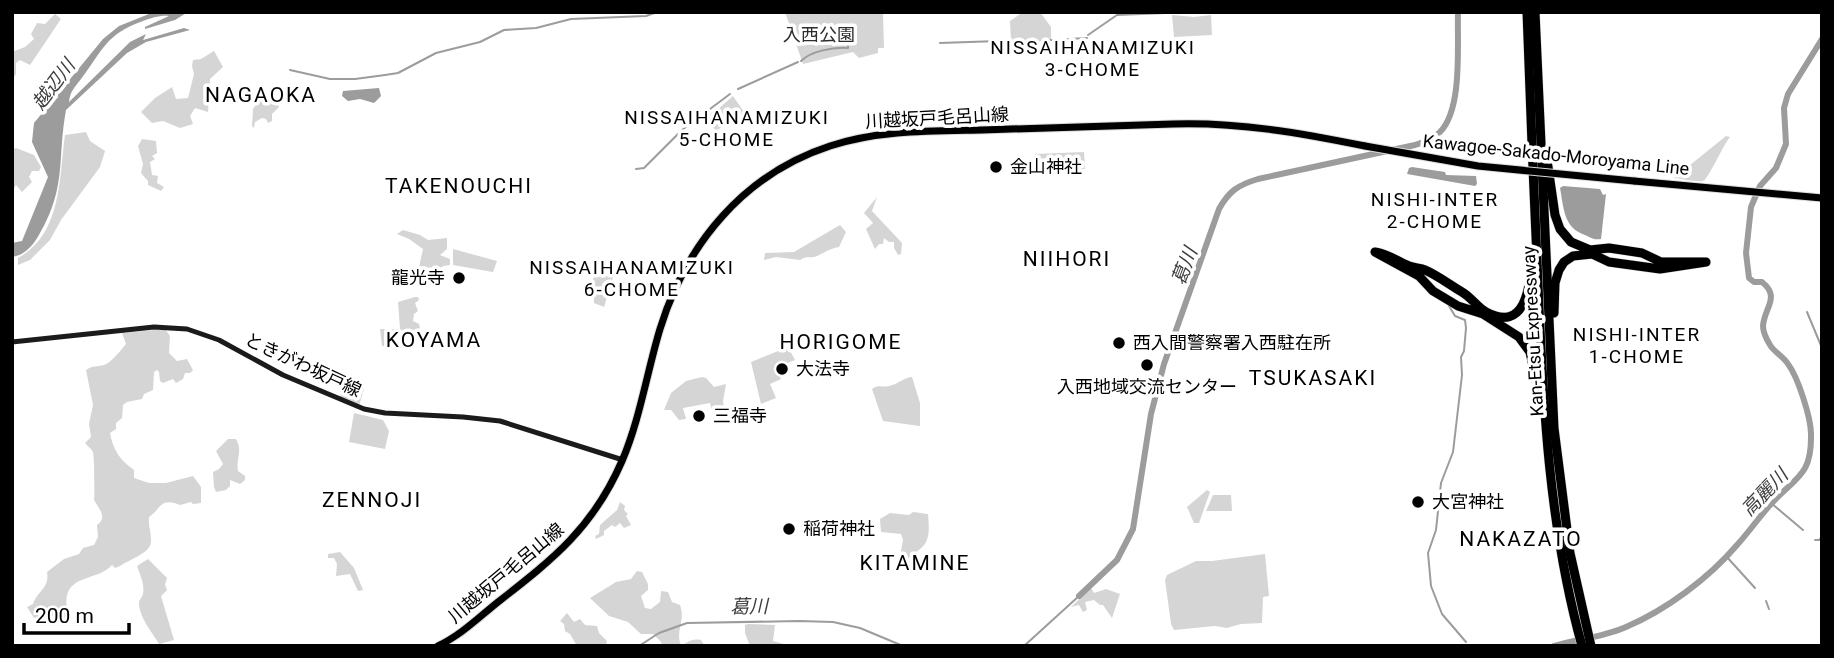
<svg xmlns="http://www.w3.org/2000/svg" width="1834" height="658" font-family="Roboto,'Noto Sans JP',sans-serif">
<rect width="100%" height="100%" fill="#fff"/>
<g fill="#d5d5d5">
<polygon points="785,12 883,12 884,48 878,48 878,53 859,58 853,52 803,64"/>
<polygon points="1023,12 1040,12 1051,27 1051,41 1013,42 1011,40 1010,21"/>
<polygon points="55,14 61,19 30,65 20,60 16,63 16,74 12,80 12,52 25,47 34,39 31,34 37,23 45,24"/>
<polygon points="1172,15 1194,17 1211,15 1212,35 1174,37"/>
<polygon points="214,51 223,67 210,79 208,112 195,108 190,116 193,124 180,128 163,121 152,123 141,112 155,98 172,87 176,99 188,98 194,74 192,66 193,60 201,59"/>
<polygon points="259,96 277,101 279,107 272,114 272,121 268,123 266,119 262,118 255,122 254,128 252,126 253,109 257,103 256,99"/>
<polygon points="733,96 744,112 716,131 704,117 717,110"/>
<path d="M86,132L90,141L105,151L100,167L61,220L50,240L30,260L18,265V258C62,234 59,178 65,135Z"/>
<path d="M1726,136L1730,137C1723,145 1708,180 1703,181C1695,182 1683,179 1674,178Z"/>
<polygon points="142,139 156,141 157,153 152,156 155,159 150,162 152,175 158,176 157,183 164,187 161,191 148,185 148,181 141,173 143,164 138,146"/>
<polygon points="16,148 34,155 41,167 39,171 32,171 29,177 32,182 22,192 16,185 12,191 12,150"/>
<polygon points="1084,152 1085,169 1036,169 1035,154"/>
<polygon points="877,197 872,211 902,243 901,254 898,255 894,248 894,242 889,242 884,238 883,244 879,244 875,249 866,229 873,223 864,213"/>
<path d="M840,225L846,232L839,247C828,249 826,252 817,256C810,259 807,255 800,260L776,257L764,260L765,253L794,252Z"/>
<polygon points="403,230 420,235 428,240 447,238 447,249 440,255 450,259 450,265 443,266 438,270 419,267 423,249 409,239 397,234"/>
<polygon points="453,249 497,261 493,272 453,265"/>
<polygon points="598,257 615,271 604,307 594,303 593,275"/>
<polygon points="415,297 418,297 419,300 415,303 418,311 414,314 413,321 419,324 420,328 410,337 398,335 387,338 385,346 382,346 380,329 400,329 398,302"/>
<path d="M165,329L170,336L169,353L177,361L187,359L193,370L190,373H185L183,379L176,383L173,379L163,383L160,381L159,372L157,370L154,372L153,390L144,394L142,399L127,402L123,405L122,418L116,423V429L110,433C113,450 120,460 134,470V478L149,483H166L193,476L201,487V503L193,504L191,502L180,505C160,497 161,509 149,517C148,525 151,532 151,540C152,553 131,558 120,566L115,568L112,565C95,584 58,571 68,616L60,620L48,614L34,618L27,607L33,604C37,591 50,588 47,572L64,559L79,554L83,548L94,545L98,537L97,525C108,518 99,509 94,500C95,495 94,454 93,452C91,448 87,446 85,443L91,437L89,424L93,405L86,370C93,365 96,367 104,365C111,363 121,350 126,344L122,333Z"/>
<polygon points="788,347 795,360 776,368 781,379 770,384 776,398 761,404 751,362"/>
<polygon points="702,377 706,378 714,387 726,384 723,401 726,421 715,421 710,403 683,408 686,419 679,420 671,410 664,410 671,393 686,381"/>
<path d="M912,377L920,403V426L883,421L872,389C879,384 882,388 889,386C898,384 903,378 912,377Z"/>
<polygon points="350,383 364,389 359,406 340,398 342,386"/>
<polygon points="354,413 383,420 389,431 385,449 349,442"/>
<path d="M228,439H236C243,451 236,458 238,471L245,476V480L240,484L230,480V486L226,490L216,492L214,487L213,472L219,469L223,464L216,451Z"/>
<polygon points="1207,490 1210,492 1199,523 1194,523 1187,507"/>
<polygon points="1213,495 1231,495 1232,511 1206,511"/>
<polygon points="620,502 625,506 624,510 628,514 626,516 631,525 624,528 620,523 615,527 612,525 604,531 604,535 596,539 595,536 599,534 600,525 617,510"/>
<path d="M913,512L928,514C929,527 931,541 920,549C914,554 911,555 907,561L900,556L903,540L901,534L881,532L880,519L890,513L909,515Z"/>
<polygon points="340,552 354,568 363,590 358,591 350,574 336,576 337,564 334,558 328,558 328,554"/>
<polygon points="1265,554 1269,596 1263,597 1262,623 1241,624 1227,628 1215,626 1174,630 1171,624 1165,580 1167,575 1196,561 1212,561"/>
<path d="M148,559L167,578L165,585L167,590L161,596L174,640L159,644C152,632 141,620 139,605C139,598 141,600 143,594C145,584 140,575 137,566Z"/>
<path d="M637,571L642,572L648,584V590L641,596L645,608L651,609L660,602L661,591L668,592L672,602L680,605C686,621 675,630 681,645C689,643 690,638 701,640L705,646H662L661,642L653,634H641L628,622L609,616L590,598L616,582L631,579Z"/>
<polygon points="1091,588 1094,593 1106,589 1120,594 1112,618 1103,605 1100,605 1094,600 1085,602 1087,610 1083,612 1079,605 1071,607"/>
<polygon points="567,613 574,622 580,619 585,625 597,626 599,633 607,641 606,646 577,646 570,634 565,631 564,624 560,621"/>
<polygon points="748,624 775,625 773,641 791,646 750,646 745,633 745,625"/>
</g>
<g fill="#9c9c9c">
<path d="M154,12H188L175,20L145,29V27L169,16C161,15 151,18 143,21C106,34 103,50 81,79C75,87 70,91 69,102L130,42L146,34L143,40L184,28L190,30L146,42L127,53L66,110C57,159 67,186 40,233C34,244 26,255 12,257V243L22,241L48,177L32,142L34,123L103,39L119,26Z"/>
<polygon points="379,88 381,96 374,103 360,99 348,101 342,96 343,91"/>
<polygon points="1412,167 1445,172 1446,175 1476,176 1477,184 1475,186 1407,174 1409,168"/>
<path d="M1563,186L1600,189L1603,195L1606,194L1601,239C1593,240 1592,238 1585,235C1564,228 1564,210 1560,188Z"/>
</g>
<g fill="none" stroke-linecap="round" stroke-linejoin="round">
<g stroke="#9c9c9c" stroke-width="2">
<polyline points="1224,12 1243,12"/>
<polyline points="1172,13 1199,12"/>
<polyline points="1088,35 1117,15 1166,13"/>
<polyline points="1046,40 1049,40"/>
<polyline points="1051,40 1087,38"/>
<polyline points="849,43 850,39"/>
<polyline points="940,43 998,41"/>
<path d="M801,61C811,51 833,47 848,48V45"/>
<polyline points="290,70 330,79 355,79 385,75 398,73 436,53 480,42 504,30 536,28 571,19 646,16 657,12"/>
<polyline points="738,89 798,62"/>
<polyline points="636,169 644,168 682,130 730,94"/>
<polyline points="1449,306 1455,316 1465,320 1466,328 1464,351 1461,357 1462,375 1453,452 1441,483 1436,530 1428,553 1431,586 1442,614 1466,642"/>
<polyline points="1807,312 1822,348"/>
<polyline points="1771,503 1803,530"/>
<polyline points="1815,540 1819,540 1822,537"/>
<polyline points="1726,556 1755,588"/>
<polyline points="1766,601 1769,609"/>
<polyline points="639,646 659,633 687,623 799,621 833,622 860,628 903,646"/>
<polyline points="1024,646 1079,596"/>
</g>
<g stroke="#9c9c9c" stroke-width="6">
<path d="M1079,596L1117,560L1133,529L1151,414L1164,364L1219,209C1229,191 1238,185 1258,179L1415,145C1424,142 1433,139 1440,132C1463,109 1457,44 1458,12"/>
<path d="M1554,646C1578,639 1604,637 1626,627C1666,610 1709,578 1737,545C1749,532 1759,517 1771,504C1795,477 1812,477 1811,434C1811,418 1798,377 1788,364C1783,356 1775,353 1770,345C1767,340 1763,332 1763,326C1764,308 1781,297 1762,282H1754L1749,278L1746,253L1751,207L1760,186L1776,168L1786,144L1784,108L1788,94L1822,39"/>
</g>
<defs>
<g id="primary">
<polyline points="1634,181 1822,198"/>
<path d="M438,646C461,635 478,618 498,602C553,559 593,528 622,461C640,419 647,372 660,329C686,244 744,174 830,146C879,130 931,131 982,130C1046,128 1110,126 1173,124C1239,122 1301,133 1365,146"/>
</g>
<g id="motorway">
<path d="M1527,12C1530,102 1534,193 1538,283C1543,405 1549,527 1582,646"/>
<polyline points="1535,12 1554,428 1570,553 1591,646"/>
<polyline points="1546,153 1555,215 1560,229 1571,242 1590,250 1609,248 1642,253 1661,262 1706,262 1660,269 1609,262 1592,254 1573,256 1564,262 1559,270 1555,283 1554,313"/>
<path d="M1532,262C1530,287 1525,333 1486,312C1477,307 1471,297 1462,292C1450,285 1437,275 1425,270C1420,268 1414,268 1409,266C1397,261 1388,254 1375,252L1419,276L1433,291L1458,306L1483,314L1519,337L1530,352L1537,385"/>
</g>
</defs>
<use href="#primary" stroke="#dbdbdb" stroke-width="9"/>
<use href="#motorway" stroke="#dbdbdb" stroke-width="10"/>
<polyline stroke="#1b1b1b" stroke-width="5" points="12,342 154,327 187,329 219,340 283,375 364,409 385,413 463,417 500,421 623,460"/>
<use href="#primary" stroke="#000" stroke-width="7"/>
<use href="#motorway" stroke="#000" stroke-width="9"/>
<defs>
<polyline id="primary-bridge" points="1365,146 1478,166 1634,181"/>
</defs>
<use href="#primary-bridge" stroke="#dbdbdb" stroke-width="9" stroke-linecap="butt"/>
<use href="#primary-bridge" stroke="#000" stroke-width="7"/>
</g>
<g fill="#000" stroke="#fff" stroke-width="2.5">
<circle cx="996" cy="167" r="7"/>
<circle cx="459" cy="278" r="7"/>
<circle cx="1119" cy="343" r="7"/>
<circle cx="1147" cy="365" r="7"/>
<circle cx="782" cy="369" r="7"/>
<circle cx="699" cy="416" r="7"/>
<circle cx="1418" cy="502" r="7"/>
<circle cx="789" cy="529" r="7"/>
</g>
<g text-anchor="middle" stroke-width="7" stroke-linejoin="round" paint-order="stroke">
<g font-size="18" fill="#2c2c2c" stroke="#fff">
<text x="819" y="41">入西公園</text>
</g>
<g font-size="18" fill="#000" stroke="#fff">
<text transform="translate(937 118) rotate(-3)" y="6">川越坂戸毛呂山線</text>
<text transform="translate(1556 155) rotate(6)" y="6">Kawagoe-Sakado-Moroyama Line</text>
<text transform="translate(1533 331) rotate(-93)" y="6">Kan-Etsu Expressway</text>
<text transform="translate(303 365) rotate(25)" y="6">ときがわ坂戸線</text>
<text transform="translate(506 573) rotate(-40)" y="6">川越坂戸毛呂山線</text>
</g>
<g font-size="18" fill="#000" stroke="#fff" text-anchor="start">
<text x="1010" y="173">金山神社</text>
<text x="445" y="284" text-anchor="end">龍光寺</text>
<text x="1133" y="349">西入間警察署入西駐在所</text>
<text x="796" y="375">大法寺</text>
<text x="1147" y="393" text-anchor="middle">入西地域交流センター</text>
<text x="713" y="422">三福寺</text>
<text x="1432" y="508">大宮神社</text>
<text x="803" y="535">稲荷神社</text>
</g>
<g font-size="19" letter-spacing="2" fill="#000" stroke="#fff">
<text x="1093" y="54">NISSAIHANAMIZUKI<tspan x="1093" dy="22">3-CHOME</tspan></text>
<text x="727" y="124">NISSAIHANAMIZUKI<tspan x="727" dy="22">5-CHOME</tspan></text>
<text x="1435" y="206">NISHI-INTER<tspan x="1435" dy="22">2-CHOME</tspan></text>
<text x="632" y="274">NISSAIHANAMIZUKI<tspan x="632" dy="22">6-CHOME</tspan></text>
<text x="1637" y="341">NISHI-INTER<tspan x="1637" dy="22">1-CHOME</tspan></text>
</g>
<g font-size="19" font-style="italic" fill="#3d3d3d" stroke="#fff">
<text transform="translate(53 84) rotate(-53)" y="7">越辺川</text>
<text transform="translate(1184 266) rotate(-69)" y="7">葛川</text>
<text transform="translate(1764 492) rotate(-46)" y="7">高麗川</text>
<text transform="translate(749 606) rotate(-1)" y="7">葛川</text>
</g>
<g font-size="21" letter-spacing="2" fill="#000" stroke="#fff">
<text x="261" y="102">NAGAOKA</text>
<text x="459" y="193">TAKENOUCHI</text>
<text x="1067" y="266">NIIHORI</text>
<text x="434" y="347">KOYAMA</text>
<text x="841" y="349">HORIGOME</text>
<text x="1313" y="385">TSUKASAKI</text>
<text x="372" y="507">ZENNOJI</text>
<text x="1521" y="546">NAKAZATO</text>
<text x="915" y="570">KITAMINE</text>
</g>
</g>
<rect width="1834" height="658" fill="none" stroke="#000000" stroke-width="28"/>
<path d="M24 623v10h105v-10" fill="none" stroke="#000000" stroke-width="3.5"/>
<text x="35" y="623" font-size="21" fill="#000000" stroke="#ffffff" stroke-width="5" paint-order="stroke">200 m</text>
</svg>
